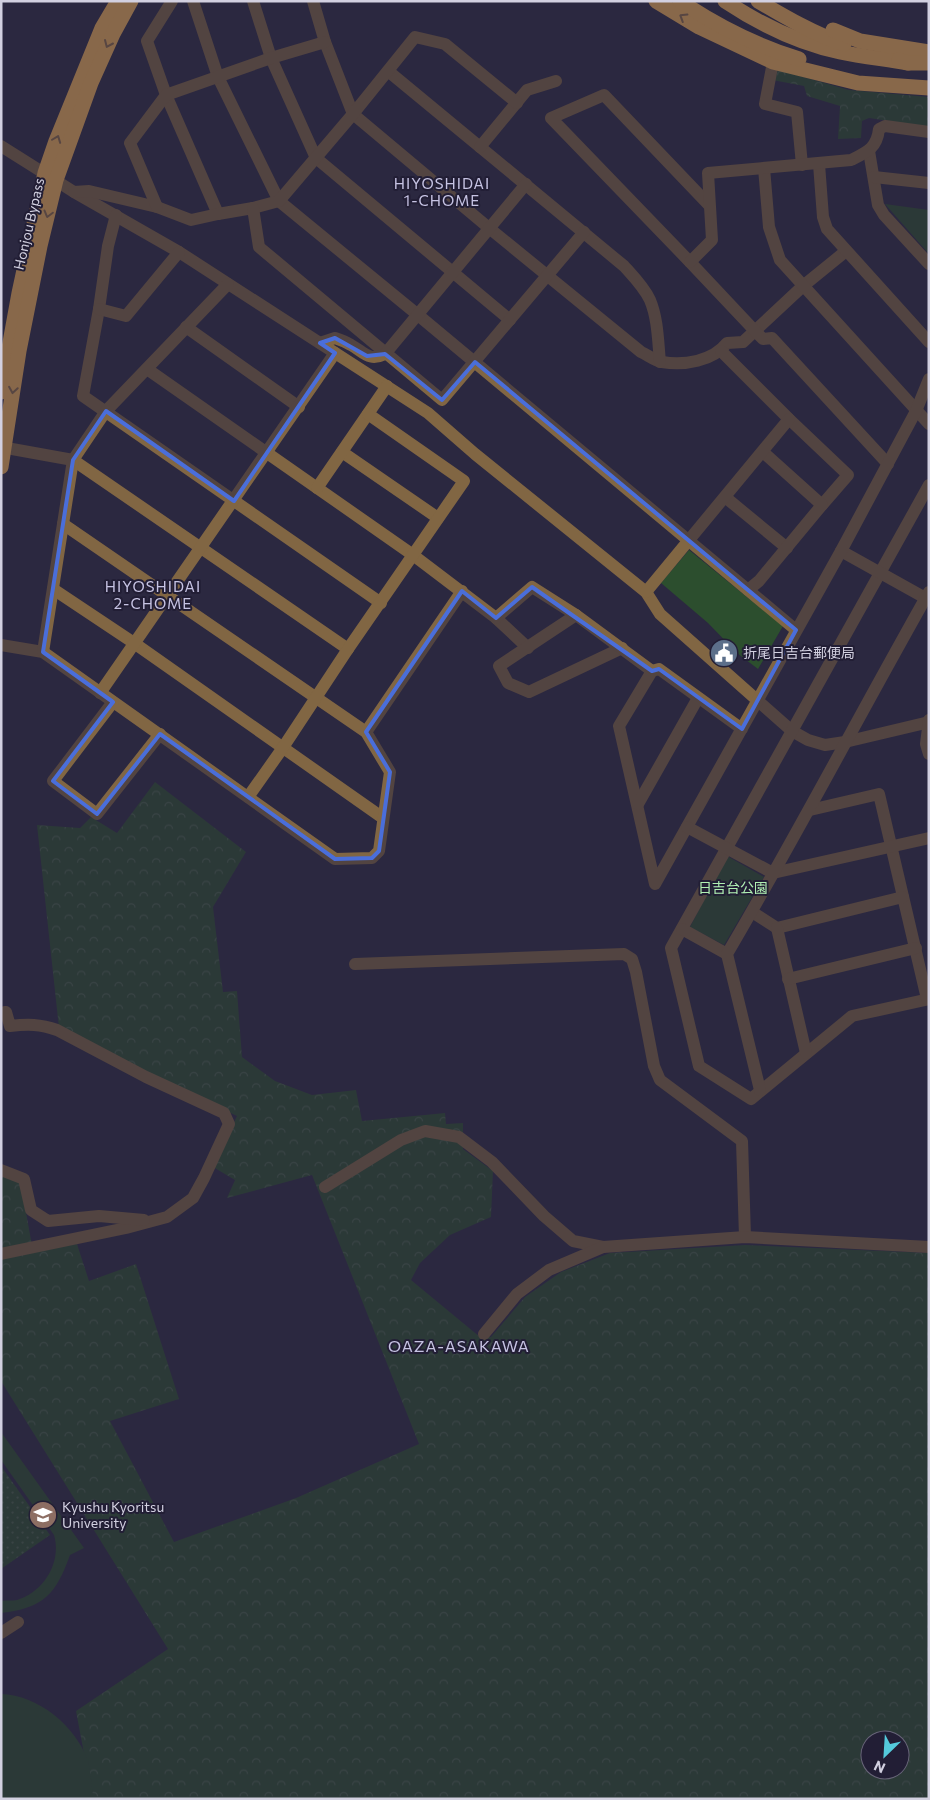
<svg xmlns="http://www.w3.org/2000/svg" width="930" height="1800" font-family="Commissioner,'Noto Sans JP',sans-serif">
<defs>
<pattern id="grass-dots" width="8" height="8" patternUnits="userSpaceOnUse" patternTransform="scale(1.25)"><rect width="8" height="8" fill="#2c4e2e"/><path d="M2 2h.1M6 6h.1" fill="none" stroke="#4a664c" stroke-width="1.8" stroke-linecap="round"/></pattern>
<pattern id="forest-crowns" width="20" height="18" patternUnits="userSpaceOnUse" patternTransform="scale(1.25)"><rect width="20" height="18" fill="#2c4e2e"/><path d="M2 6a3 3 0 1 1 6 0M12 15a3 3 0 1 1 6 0" fill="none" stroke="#4a664c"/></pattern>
</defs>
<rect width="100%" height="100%" fill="#2b2840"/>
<polygon fill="url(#grass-dots)" points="1,1466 50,1535 1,1569"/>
<g fill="url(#forest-crowns)" fill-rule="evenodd">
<polygon points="769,67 849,90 929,97 929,127 869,118 862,121 861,138 838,139 840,106 807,96 804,86 767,79"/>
<path d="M155,782L246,852L213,907L223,992L237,991L242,1057L275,1081L312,1095L356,1090L362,1121L445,1113L446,1124L463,1123V1149L493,1171L491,1217L450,1235L420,1263L411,1280L480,1337H491L525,1297L561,1272L610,1253L745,1245L929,1253V1799H90V1786L76,1711L168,1649L1,1381V1172L20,1179L33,1251L77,1244L89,1281L136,1264L179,1399L110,1421L174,1542L296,1498L419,1444L312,1175L227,1198L235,1180L213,1167L237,1116L148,1074L59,1028L37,825L80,828L91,817L117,833ZM870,1740H900V1770H870Z"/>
</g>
<g fill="#2c4e2e">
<polygon points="885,204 929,210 929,254"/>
<polygon points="689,550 783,626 758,669 737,653 708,623 661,583"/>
<polygon points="727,856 764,877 724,945 690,927"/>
<path d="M1,1432L84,1548L70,1555C56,1594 44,1608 1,1613V1601C6,1600 12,1601 17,1600C44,1592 62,1562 54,1535L1,1460Z"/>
<path d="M1,1694C38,1695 76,1726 88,1761C91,1771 91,1784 93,1795L90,1799H1Z"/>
</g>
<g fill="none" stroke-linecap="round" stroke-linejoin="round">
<g stroke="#816643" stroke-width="12">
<polyline points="172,1 147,41 166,95 218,214"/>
<polyline points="193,1 218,77 279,201 418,315 796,630"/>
<polyline points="253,1 271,58 316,158 510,320"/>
<path d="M313,1L325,42L353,114L489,228L641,352C648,355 655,361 662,362C684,366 713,361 727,343L743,342L803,286L846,251"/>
<polyline points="773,62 765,104 797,112 802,165"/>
<path d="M388,71L624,266C633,276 644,287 650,300C658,319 658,342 660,362"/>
<polyline points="1,146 74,192 179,252 428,413 475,454 646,592 660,614 792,731 808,740 825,745 845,742 929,722"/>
<polyline points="480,147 527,90 556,81"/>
<polyline points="869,151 878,205 884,215 929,264"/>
<polyline points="819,164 823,217 827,229 929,342"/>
<polyline points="764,168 769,227 780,260 929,424"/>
<polyline points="874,177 929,183"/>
<polyline points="74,192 89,191 157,207 191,220 218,214 253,208 279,201 353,114 415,37 445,44 517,103"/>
<polyline points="709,205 604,95 551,118 690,262 755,331 763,339 772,338 888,464"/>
<polyline points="157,207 130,143 166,95 271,58 325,42"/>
<polyline points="253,208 259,247 442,400 584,232"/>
<polyline points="116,215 108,246 99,309 83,396 381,603"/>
<path d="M690,262L712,240L708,173L851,160C867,152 877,148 879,129L885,126L929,132"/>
<polyline points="99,309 126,316 179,252"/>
<polyline points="186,327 299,407"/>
<path d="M320,343L335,338C341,340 346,342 351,345C364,352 369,362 385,354L526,184"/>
<polyline points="721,351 789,419 848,475 822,505"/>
<polyline points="147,369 413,555 496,618 528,648"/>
<polyline points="1,447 73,460 348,649"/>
<polyline points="342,452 438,518"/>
<polyline points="929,485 671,948 699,1066 751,1099 852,1016 929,999"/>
<polyline points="317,488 387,386"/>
<polyline points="725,497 787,548"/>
<polyline points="841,551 929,600"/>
<polyline points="53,589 134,643 383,818"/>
<polyline points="748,590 759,581 822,505 763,452"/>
<polyline points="646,592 789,419"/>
<polyline points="576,615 499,666 508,683 529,692 622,648"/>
<polyline points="496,618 532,587 576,615 652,671"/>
<polyline points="1,645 43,652 335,859 372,858 379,851 390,772 366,732 63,524"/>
<polyline points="43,652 73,460 106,411 228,284"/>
<polyline points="100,693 335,353"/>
<polyline points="113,702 53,781 97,814 160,734"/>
<polyline points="929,720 926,744 929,754"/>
<polyline points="742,729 659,669 652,671 619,726 655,884 841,551 916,411 929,379"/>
<polyline points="366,732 462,591"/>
<polyline points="248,797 282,749 348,649 464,481 368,414"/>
<polyline points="638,804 698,698"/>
<polyline points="810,810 879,794 927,999"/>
<polyline points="687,827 773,873 929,838"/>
<polyline points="752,912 777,928 903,897"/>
<polyline points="777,928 806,1053"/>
<polyline points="682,929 727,954"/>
<polyline points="355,964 624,954 632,959 636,972 654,1066 660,1080 742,1141 745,1237"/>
<polyline points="788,979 916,948"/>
<path d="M1,1013L6,1012L10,1026C28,1024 40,1024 57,1030L146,1077L224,1113L229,1124L204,1178L193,1198L167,1217L126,1228L1,1254"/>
<path d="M760,1090L727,954C797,835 861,712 929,592"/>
<polyline points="1,1170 24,1179 31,1210 48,1221 99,1216 144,1220"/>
<polyline points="325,1187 401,1140 425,1131 459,1137 492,1162 544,1216 573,1241 603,1247"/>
<polyline points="484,1334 517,1294 549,1270 603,1247 745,1237 929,1247"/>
<polyline points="1,1633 18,1622"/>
</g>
<g stroke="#f8b557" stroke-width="15">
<polyline points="656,1 699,27 773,62 858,83 929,88"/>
<path d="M680,1C717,26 757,46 799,59"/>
<path d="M725,1C761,25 798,43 840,52C863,57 886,59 908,63"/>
<path d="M758,1C785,17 814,34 844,44"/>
<polyline points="833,30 860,41 929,52"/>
<polyline points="899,60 908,63 929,63"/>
<polyline points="1,392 19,293 45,173 56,141 102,28 118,1"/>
<polyline points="1,467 19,351 40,246 56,180 91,83 113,34 131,1"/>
</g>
</g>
<defs><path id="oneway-chevron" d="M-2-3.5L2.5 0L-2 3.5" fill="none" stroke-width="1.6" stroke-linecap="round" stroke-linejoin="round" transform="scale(1.25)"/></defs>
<g stroke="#8d6a46">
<use href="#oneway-chevron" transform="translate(683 17) rotate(-148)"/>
<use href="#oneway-chevron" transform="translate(108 44) rotate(114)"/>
<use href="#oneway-chevron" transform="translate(57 139) rotate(-69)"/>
<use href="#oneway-chevron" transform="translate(48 214) rotate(105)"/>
<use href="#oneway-chevron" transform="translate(13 390) rotate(99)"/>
</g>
<path d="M0 0H930V1800H0ZM335,338L367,356L385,354L442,400L475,362L796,630L742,729L659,669L652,671L532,587L496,618L462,591L366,732L390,772L379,851L372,858L335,859L160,734L97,814L53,781L113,702L43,652L73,460L106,411L234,501L335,353L320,343Z" fill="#2b2840" fill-opacity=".55" fill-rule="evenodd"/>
<path fill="none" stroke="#4a6eda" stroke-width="4" stroke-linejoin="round" d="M335,338L367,356L385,354L442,400L475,362L796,630L742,729L659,669L652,671L532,587L496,618L462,591L366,732L390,772L379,851L372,858L335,859L160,734L97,814L53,781L113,702L43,652L73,460L106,411L234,501L335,353L320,343Z"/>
<defs>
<symbol id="civic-disc" viewBox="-11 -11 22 22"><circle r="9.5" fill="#5c6f8a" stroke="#221e35"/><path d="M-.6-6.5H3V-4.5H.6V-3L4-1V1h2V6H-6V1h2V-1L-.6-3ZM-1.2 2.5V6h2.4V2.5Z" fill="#fff"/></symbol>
<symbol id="university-disc" viewBox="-11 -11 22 22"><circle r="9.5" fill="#8d6e63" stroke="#221e35"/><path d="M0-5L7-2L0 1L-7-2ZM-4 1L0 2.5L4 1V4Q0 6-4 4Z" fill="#fff"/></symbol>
</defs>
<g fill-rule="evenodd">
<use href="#civic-disc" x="708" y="637" width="32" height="32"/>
<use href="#university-disc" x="27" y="1499" width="32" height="32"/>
</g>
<g text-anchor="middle" stroke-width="4" stroke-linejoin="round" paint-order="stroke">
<g font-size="14" fill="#d2d0e0" stroke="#221e35">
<text transform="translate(29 224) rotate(-77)" y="5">Honjou Bypass</text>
</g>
<g font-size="14" fill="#d2d0e0" stroke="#221e35" text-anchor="start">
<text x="743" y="658">折尾日吉台郵便局</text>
<text x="62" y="1512">Kyushu Kyoritsu<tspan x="62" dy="16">University</tspan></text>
</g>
<g font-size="14" fill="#b0efb2" stroke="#221e35">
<text x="733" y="893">日吉台公園</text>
</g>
<g font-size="15" letter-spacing="1" fill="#c6c3e3" stroke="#221e35">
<text x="442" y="189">HIYOSHIDAI<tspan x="442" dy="17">1-CHOME</tspan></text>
<text x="153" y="592">HIYOSHIDAI<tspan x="153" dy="17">2-CHOME</tspan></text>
</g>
<g font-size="16" letter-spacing="1" fill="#c6c3e3" stroke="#221e35">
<text x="459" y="1352">OAZA-ASAKAWA</text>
</g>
</g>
<rect width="930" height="1800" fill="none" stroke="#d2d0e0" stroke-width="5"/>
<g transform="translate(885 1755) rotate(205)"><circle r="24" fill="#221e35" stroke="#686579"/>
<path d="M0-4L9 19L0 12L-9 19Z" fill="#54cadc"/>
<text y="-8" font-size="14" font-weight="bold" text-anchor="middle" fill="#d2d0e0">N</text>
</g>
</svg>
